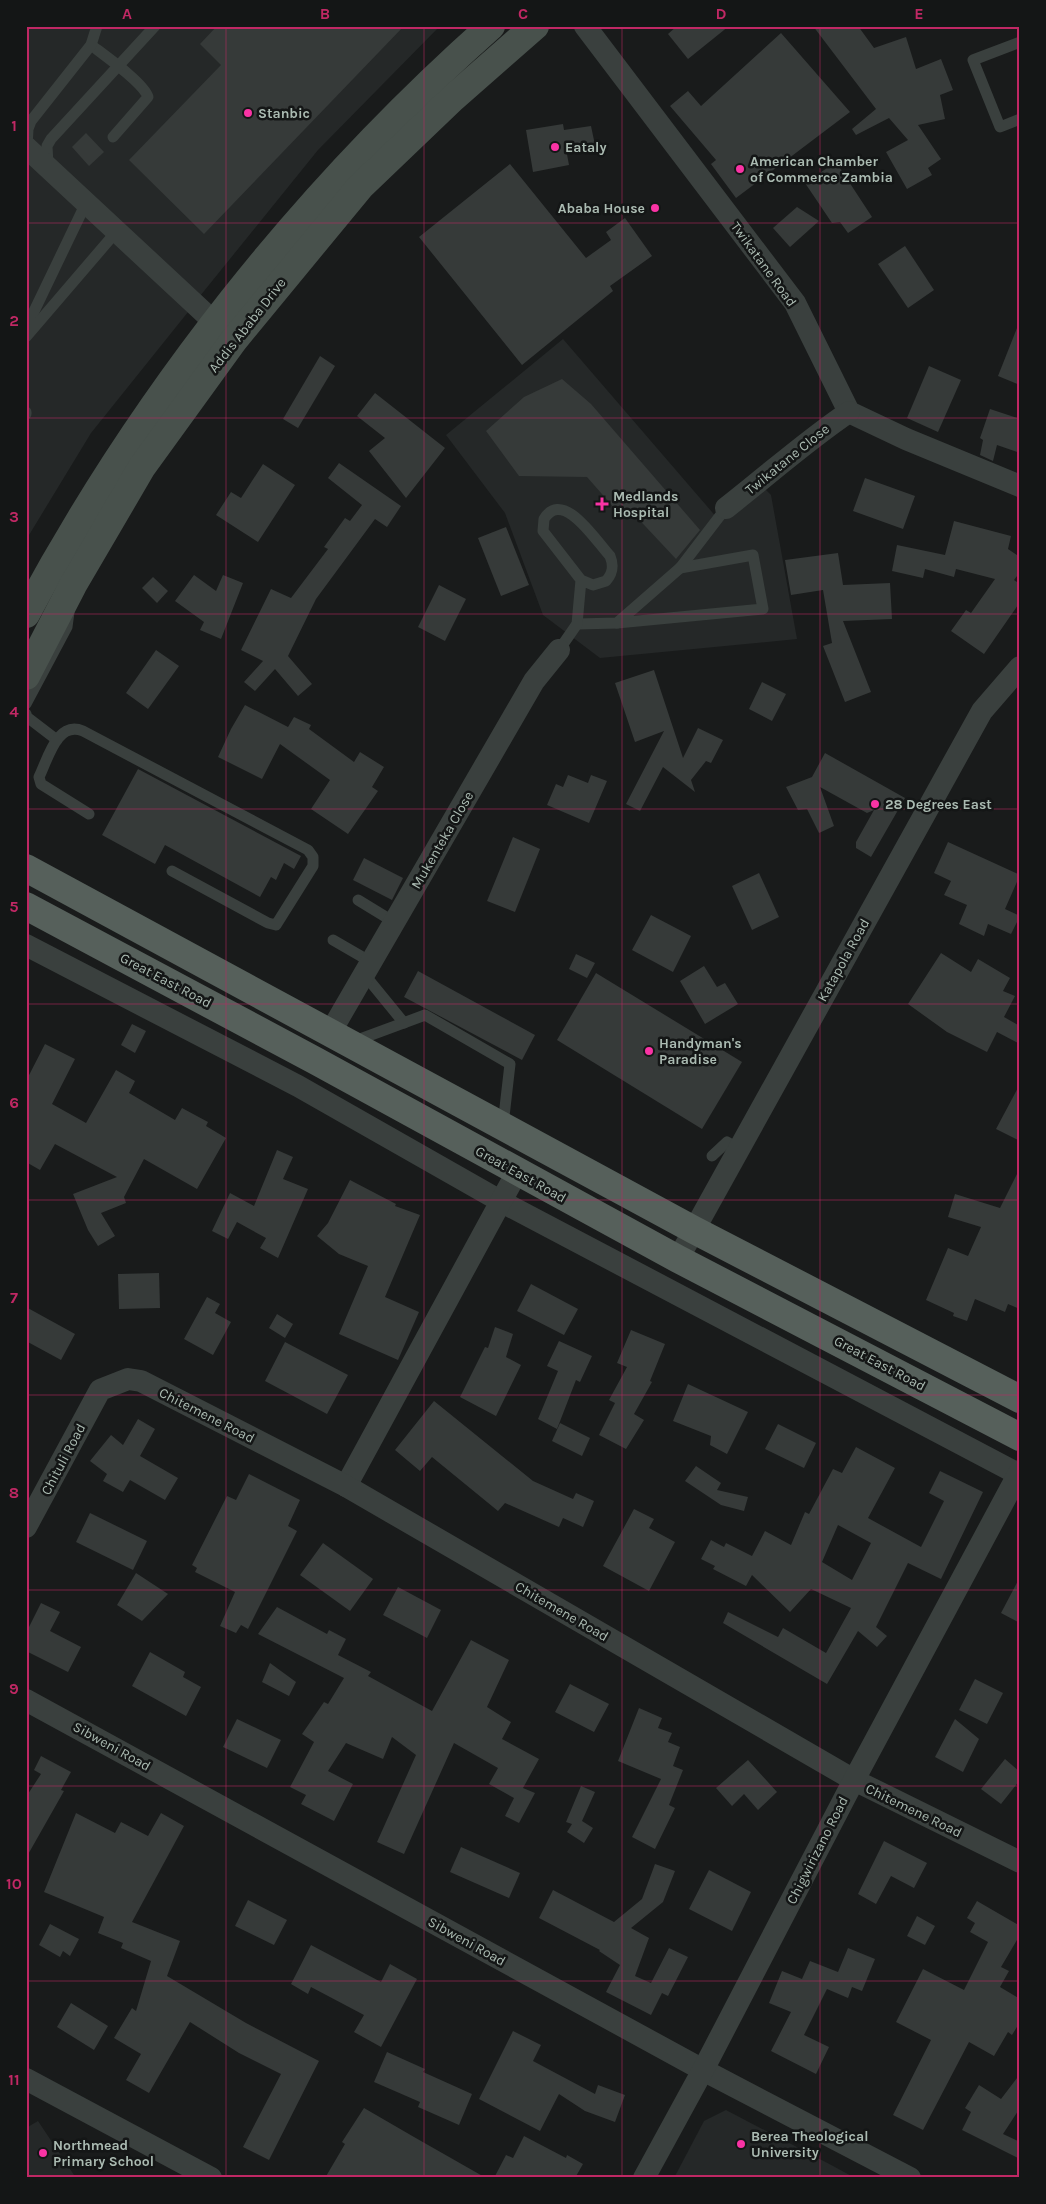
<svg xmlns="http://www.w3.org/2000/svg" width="1046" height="2204" font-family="Karla,sans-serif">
<rect width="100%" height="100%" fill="#191b1b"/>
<g fill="#252828">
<polygon points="26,26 440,26 318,150 196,301 26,143"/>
<polygon points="26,152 192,307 91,433 26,540"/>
<polygon points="563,339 718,519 763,487 771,495 797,639 600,658 543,615 505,513 446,435"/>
<polygon points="726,2110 833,2166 855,2178 674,2178 704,2121"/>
<polygon points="38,2121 76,2178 26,2178 26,2128"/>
</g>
<g fill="#363a39" fill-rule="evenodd">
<polygon points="217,26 404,26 204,234 129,160 221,65 200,44"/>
<polygon points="677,26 729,26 688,59 668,34"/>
<polygon points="813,26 858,26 874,48 906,37 916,69 941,59 953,90 940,95 945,119 918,125 941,159 928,168 932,175 907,189 886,152 908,140 889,118 856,135 852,129 876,109"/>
<polygon points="781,33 850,112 736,198 711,164 716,160 670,106 688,91 701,106"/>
<polygon points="563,124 564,130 591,126 595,145 566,149 569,165 533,172 526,130"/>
<polygon points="86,133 104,152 89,166 72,147"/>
<polygon points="836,162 872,217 848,233 840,222 832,223 805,183"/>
<polygon points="510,164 586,258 611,240 606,232 625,218 652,256 610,286 613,291 522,365 419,237"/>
<polygon points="797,207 819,221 790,247 773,228"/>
<polygon points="905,246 934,290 908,308 878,264"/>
<polygon points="1019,323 1020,323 1020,385 998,376"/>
<polygon points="320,356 335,366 298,428 283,419"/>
<polygon points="929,366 961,380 938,432 907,418"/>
<polygon points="562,379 591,404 700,530 676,559 631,511 623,518 587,477 519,476 486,431 524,397"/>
<polygon points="375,393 445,448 406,498 369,451 385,438 357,416"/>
<polygon points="990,409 1020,419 1020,453 997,445 993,461 980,455 983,440 980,438"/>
<polygon points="339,463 401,506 387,527 375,519 316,599 288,656 312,684 298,696 275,669 255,691 244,682 263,661 241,650 271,589 291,598 328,549 324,547 345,518 350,521 362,505 328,478"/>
<polygon points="263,464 295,485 258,542 216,515 231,492 241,498"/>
<polygon points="865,478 915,496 903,529 853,511"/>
<polygon points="954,521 1011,536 1008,549 1020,557 1020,572 1014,580 1020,584 1020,602 984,654 951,631 966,610 971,613 995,579 956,569 954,577 925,569 923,578 892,571 897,545 945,555"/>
<polygon points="506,527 529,585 501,596 478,538"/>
<polygon points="838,553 843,585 890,583 892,619 843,621 871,692 845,702 823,646 832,643 823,590 791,595 785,560"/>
<polygon points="194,575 216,591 223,575 243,583 221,639 200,630 204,622 175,601"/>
<polygon points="153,577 168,591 157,603 142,588"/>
<polygon points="439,585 466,599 445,641 418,627"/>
<polygon points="156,650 179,666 148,709 126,693"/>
<polygon points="654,670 683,758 698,728 723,740 711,763 706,761 691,780 695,792 663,767 640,811 626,804 664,731 635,742 615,683"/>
<polygon points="762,682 786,694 772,721 749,709"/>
<polygon points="245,705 288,727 294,717 311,725 309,729 354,762 360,752 384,767 372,787 378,791 348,834 311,809 330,780 280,744 262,779 218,757 231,729"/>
<polygon points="825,753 905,798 871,857 856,848 856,842 874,810 867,813 820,787 834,826 819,833 807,809 798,810 786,787 812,777"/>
<polygon points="138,769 301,856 294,869 284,863 276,880 271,877 260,897 165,845 155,864 102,835"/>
<polygon points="568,775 588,783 591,775 607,781 589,823 547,805 556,784 563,787"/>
<polygon points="513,837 540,849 515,912 487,901"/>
<polygon points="948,842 1020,875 1005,909 1020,916 1011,934 988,924 984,936 959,924 967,905 944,895 951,881 934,873"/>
<polygon points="364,858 403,878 392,900 353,880"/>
<polygon points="759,873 779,917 752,930 732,886"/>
<polygon points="651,915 691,936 673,972 632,950"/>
<polygon points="941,953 971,972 978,959 1010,978 1003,991 1015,996 1004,1017 1020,1026 1020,1044 997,1032 987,1052 947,1032 908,1004"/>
<polygon points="576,954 595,963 587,978 569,969"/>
<polygon points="704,966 717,987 725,983 738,1004 705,1024 680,981"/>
<polygon points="418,971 535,1035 522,1060 404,997"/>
<polygon points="596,973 742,1062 702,1129 557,1040"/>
<polygon points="132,1024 146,1031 135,1053 121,1045"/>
<polygon points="45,1044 75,1059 52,1104 86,1123 116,1070 135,1081 129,1093 175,1120 182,1108 208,1122 206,1126 226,1138 197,1189 144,1159 124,1197 126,1203 101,1213 115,1236 98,1246 88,1230 73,1194 117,1177 55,1144 40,1170 26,1162 26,1081"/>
<polygon points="1020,1084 1020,1141 996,1129"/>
<polygon points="277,1150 293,1157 283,1179 308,1189 278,1258 260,1248 266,1238 237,1222 228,1239 212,1231 230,1193 254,1206"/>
<polygon points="1020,1168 1020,1309 1008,1304 1005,1312 975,1299 967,1321 953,1316 954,1313 926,1300 948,1248 968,1256 981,1227 948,1217 955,1194 1000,1208"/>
<polygon points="350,1180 396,1204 395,1206 420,1215 385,1297 419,1312 398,1360 339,1334 368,1266 339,1254 317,1236 328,1223"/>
<polygon points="159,1273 160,1308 119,1309 118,1274"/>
<polygon points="531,1284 578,1309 564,1335 517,1311"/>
<polygon points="207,1297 220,1304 215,1313 231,1322 213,1355 184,1339"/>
<polygon points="26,1307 75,1334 61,1360 26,1341"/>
<polygon points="277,1314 293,1324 285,1338 269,1328"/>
<polygon points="495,1327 513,1334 506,1357 521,1365 496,1416 460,1397 485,1347 488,1348"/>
<polygon points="631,1330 665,1344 650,1381 652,1382 634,1414 644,1420 626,1449 599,1435 615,1403 609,1400 627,1367 617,1363"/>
<polygon points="559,1341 592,1356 580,1382 576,1380 557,1429 538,1419 558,1371 547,1366"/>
<polygon points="285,1342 348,1375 327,1414 265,1381"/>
<polygon points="688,1384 748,1412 727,1454 710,1445 711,1436 673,1421"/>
<polygon points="434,1401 533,1481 573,1499 576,1493 594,1501 583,1527 563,1518 559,1527 505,1503 498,1511 432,1457 420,1471 395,1450"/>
<polygon points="138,1419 155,1429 140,1456 178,1478 165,1500 130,1480 123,1492 103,1481 107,1474 90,1461 111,1435 123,1445"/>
<polygon points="560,1423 590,1438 582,1456 552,1441"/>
<polygon points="778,1424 816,1443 804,1468 765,1449"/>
<path d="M856,1447L895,1468L868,1518L921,1547L944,1501L929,1493L940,1471L983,1492L941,1579L908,1563L876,1627L887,1636L877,1647L858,1631L827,1684L723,1623L728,1612L778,1637L783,1628L826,1653L851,1608L811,1589L790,1612L752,1575L746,1586L713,1569L715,1566L701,1559L711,1540L724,1547L726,1543L752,1556L765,1531L791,1545L805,1512L809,1514L833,1469L842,1473ZM838,1525L871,1543L852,1580L822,1562Z"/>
<polygon points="696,1466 721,1483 717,1490 748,1497 744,1511 721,1505 685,1481"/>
<polygon points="249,1474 300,1500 288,1526 297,1531 248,1629 241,1625 236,1633 220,1626 235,1592 195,1572 197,1568 192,1565 227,1496 236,1500"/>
<polygon points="634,1509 654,1519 649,1528 675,1542 649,1591 603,1566"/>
<polygon points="90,1513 147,1541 133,1570 76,1542"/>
<polygon points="323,1543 373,1579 350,1611 300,1575"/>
<polygon points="136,1573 168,1594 142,1621 117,1605"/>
<polygon points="1020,1577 1020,1623 1001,1613"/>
<polygon points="398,1587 441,1610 427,1638 383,1615"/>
<polygon points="41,1603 60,1612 50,1631 81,1647 68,1672 26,1651 26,1633"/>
<polygon points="277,1607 327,1634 329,1630 346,1639 338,1655 371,1672 368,1676 432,1711 471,1640 509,1660 487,1707 511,1722 502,1739 539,1759 523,1788 535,1793 519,1823 505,1816 514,1798 489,1784 498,1768 454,1743 404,1854 377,1842 416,1755 392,1737 383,1759 346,1743 328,1771 353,1784 334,1821 301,1804 306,1795 290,1787 314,1742 302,1734 324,1702 328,1704 344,1678 258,1634"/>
<polygon points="150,1652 185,1672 183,1677 201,1687 186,1716 132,1686"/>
<polygon points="270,1663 296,1682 289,1696 262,1682"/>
<polygon points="975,1679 1003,1693 987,1724 959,1710"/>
<polygon points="570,1684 609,1704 594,1732 555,1712"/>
<polygon points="639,1708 662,1718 658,1728 672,1733 668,1742 680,1747 673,1766 683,1770 669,1805 675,1808 655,1849 632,1837 661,1779 618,1761"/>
<polygon points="237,1719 281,1740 267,1768 223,1747"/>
<polygon points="955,1719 979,1739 963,1772 935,1757"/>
<polygon points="41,1756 71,1772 61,1790 64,1791 26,1858 26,1797 41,1774 34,1770"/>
<polygon points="1005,1759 1020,1772 1020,1780 1001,1804 981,1789"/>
<polygon points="748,1760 777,1792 758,1810 744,1794 732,1806 716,1788"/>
<polygon points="581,1786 595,1792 582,1821 593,1828 584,1843 567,1832 572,1824 566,1822"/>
<polygon points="76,1813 115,1833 121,1822 148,1836 161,1813 184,1826 132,1922 180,1941 167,1976 246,2023 319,2061 269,2160 243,2147 281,2074 239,2053 190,2022 149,2093 126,2080 141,2054 114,2038 132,2008 136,2011 151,1961 121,1948 123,1943 98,1933 104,1917 44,1892"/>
<polygon points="884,1841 927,1863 914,1888 891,1876 876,1904 858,1894"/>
<polygon points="461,1847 520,1873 509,1898 450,1872"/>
<polygon points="655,1864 675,1871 663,1902 631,1928 649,1938 635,1976 651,1983 669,1948 688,1957 668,1996 662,1993 651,2015 606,1992 620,1965 599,1951 600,1950 539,1918 553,1890 614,1922 642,1899"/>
<polygon points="709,1870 751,1892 732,1931 689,1909"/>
<polygon points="248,1900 287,1920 274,1945 235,1926"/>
<polygon points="977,1901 1020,1926 1020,1935 1001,1967 1009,1971 1000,1987 1020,1999 1020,2022 1012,2035 1008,2032 994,2056 969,2042 923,2130 893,2115 931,2040 896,2022 923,1969 964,1990 988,1942 970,1932 975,1923 967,1918"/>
<polygon points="917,1916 935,1926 925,1945 907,1936"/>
<polygon points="50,1924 79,1939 70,1956 63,1951 60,1957 39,1945"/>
<polygon points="311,1945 381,1982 390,1964 417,1979 381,2047 354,2032 364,2015 311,1987 308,1994 291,1984"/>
<polygon points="848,1948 875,1959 862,1991 852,1987 848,1998 827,1989 804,2035 829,2047 816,2074 771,2051 791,2012 769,2003 782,1971 802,1979 810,1961 838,1972"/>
<polygon points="71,2003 108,2026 94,2050 57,2027"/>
<polygon points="513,2031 541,2045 533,2061 595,2094 598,2085 625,2095 615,2122 585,2111 559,2094 540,2131 479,2099"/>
<polygon points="387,2052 425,2069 423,2072 472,2094 459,2125 418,2107 420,2102 374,2082"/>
<polygon points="1020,2074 1020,2108 1003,2134 1020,2142 1020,2159 962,2130 971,2112 965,2108 979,2085 1001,2099"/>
<polygon points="364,2108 414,2137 486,2178 325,2178 345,2144 342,2142"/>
<polygon points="524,2136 566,2158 567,2155 583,2164 575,2178 494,2178 506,2155 513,2158"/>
</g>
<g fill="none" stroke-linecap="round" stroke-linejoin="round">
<g stroke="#3a403e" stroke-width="11">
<polyline points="1020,42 973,60 1000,127 1020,119"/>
<path d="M91,45C104,55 144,83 148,97L113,137"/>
<polyline points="27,148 28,129 31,121 91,45 97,26"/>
<polyline points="48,165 47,146 51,139 155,26"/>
<polyline points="26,328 86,203"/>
<polyline points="26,337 116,232"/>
<polyline points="26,412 26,414"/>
<polyline points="617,623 763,609 753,555 680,568"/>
<polyline points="577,624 617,623 680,568 726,508"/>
<path d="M559,650L577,624L581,580L543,531L544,519C563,488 596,541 610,556C614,566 613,573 606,581L593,585L581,580"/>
<polyline points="26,704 67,627 69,612"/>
<polyline points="26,714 27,717 57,740"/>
<path d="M89,814L41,784L39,777C48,759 57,720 83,731L308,850L313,857V866L276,925L268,923L172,871"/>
<polyline points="358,900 394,922"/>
<polyline points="333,940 371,962"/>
<polyline points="364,974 404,1023"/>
<polyline points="352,1042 425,1015 510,1064 503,1125"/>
<polyline points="712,1156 727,1142 739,1149"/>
</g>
<g stroke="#3a403e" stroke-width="22">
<polyline points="585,26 795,303 849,412 906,439 1020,486"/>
<polyline points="26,147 227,334"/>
<path d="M726,508C767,476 806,441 849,412"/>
<polyline points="26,945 298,1086 502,1202 1020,1475"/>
<polyline points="330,1033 534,681 559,650"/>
<polyline points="678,1259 982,711 1020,667"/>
<polyline points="346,1486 517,1172"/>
<polyline points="26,1527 100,1390 128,1379 141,1381 346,1486 854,1780 1020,1862"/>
<polyline points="26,1700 703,2070 910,2178"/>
<polyline points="26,2079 211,2178"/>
<polyline points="644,2178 703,2070 854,1780 1020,1471"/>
</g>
<g stroke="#48514c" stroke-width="28">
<path d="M26,614C145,393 303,193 491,26"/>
<polyline points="26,676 73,585 142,467 234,340 360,187 453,98 535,26"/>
</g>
<g stroke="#56605b" stroke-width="28">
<polyline points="26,868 694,1230 1020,1399"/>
<polyline points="26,906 316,1061 678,1259 1020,1437"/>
</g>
</g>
<path fill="none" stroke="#c02864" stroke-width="1" stroke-opacity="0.55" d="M226,26V2178M424,26V2178M622,26V2178M820,26V2178M26,223H1020M26,418H1020M26,614H1020M26,809H1020M26,1004H1020M26,1200H1020M26,1395H1020M26,1590H1020M26,1786H1020M26,1981H1020"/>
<g fill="#f933a4" stroke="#141616" stroke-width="2">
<circle cx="248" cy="113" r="5"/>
<circle cx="555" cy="147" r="5"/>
<circle cx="740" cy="169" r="5"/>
<circle cx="655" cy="208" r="5"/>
<path d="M599.5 496.5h5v5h5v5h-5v5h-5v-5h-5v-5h5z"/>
<circle cx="875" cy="804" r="5"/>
<circle cx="649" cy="1051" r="5"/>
<circle cx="741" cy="2144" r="5"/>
<circle cx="43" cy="2153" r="5"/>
</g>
<g text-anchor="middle" stroke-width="5" stroke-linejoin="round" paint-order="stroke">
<g font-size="14" font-weight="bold" fill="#abbbb2" stroke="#141616" text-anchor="start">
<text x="258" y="118">Stanbic</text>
<text x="565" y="152">Eataly</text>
<text x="750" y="166">American Chamber<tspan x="750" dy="16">of Commerce Zambia</tspan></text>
<text x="645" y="213" text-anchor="end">Ababa House</text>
<text x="613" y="501">Medlands<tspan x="613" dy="16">Hospital</tspan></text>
<text x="885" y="809">28 Degrees East</text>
<text x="659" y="1048">Handyman's<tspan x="659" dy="16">Paradise</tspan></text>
<text x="751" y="2141">Berea Theological<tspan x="751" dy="16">University</tspan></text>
<text x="53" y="2150">Northmead<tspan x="53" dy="16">Primary School</tspan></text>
</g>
<g font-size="14" fill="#abbbb2" stroke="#141616">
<text transform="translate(764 264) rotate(54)" y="5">Twikatane Road</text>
<text transform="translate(247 325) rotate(-52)" y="5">Addis Ababa Drive</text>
<text transform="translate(787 459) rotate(-39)" y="5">Twikatane Close</text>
<text transform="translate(442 840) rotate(-60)" y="5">Mukenteka Close</text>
<text transform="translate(843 960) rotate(-61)" y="5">Katapola Road</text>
<text transform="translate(166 980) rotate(28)" y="5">Great East Road</text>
<text transform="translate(521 1174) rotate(29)" y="5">Great East Road</text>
<text transform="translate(880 1363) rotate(28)" y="5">Great East Road</text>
<text transform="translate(207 1415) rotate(27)" y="5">Chitemene Road</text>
<text transform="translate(63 1459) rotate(-62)" y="5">Chituli Road</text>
<text transform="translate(562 1611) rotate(30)" y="5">Chitemene Road</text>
<text transform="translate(112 1746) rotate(29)" y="5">Sibweni Road</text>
<text transform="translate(914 1810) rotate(26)" y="5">Chitemene Road</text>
<text transform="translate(817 1850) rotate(-63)" y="5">Chigwirizano Road</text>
<text transform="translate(467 1941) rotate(29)" y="5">Sibweni Road</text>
</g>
</g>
<rect width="1046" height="2204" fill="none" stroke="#141616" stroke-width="55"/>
<rect x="28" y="28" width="990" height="2148" fill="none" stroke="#c02864" stroke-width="2"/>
<g font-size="16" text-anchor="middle" font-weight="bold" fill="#c02864">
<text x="127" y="19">A</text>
<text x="325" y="19">B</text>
<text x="523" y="19">C</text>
<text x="721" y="19">D</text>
<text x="919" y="19">E</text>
<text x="14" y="131">1</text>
<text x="14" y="326">2</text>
<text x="14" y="522">3</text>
<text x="14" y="717">4</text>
<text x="14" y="912">5</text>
<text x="14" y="1108">6</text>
<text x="14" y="1303">7</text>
<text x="14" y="1498">8</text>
<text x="14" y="1694">9</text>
<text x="14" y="1889">10</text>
<text x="14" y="2085">11</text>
</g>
</svg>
